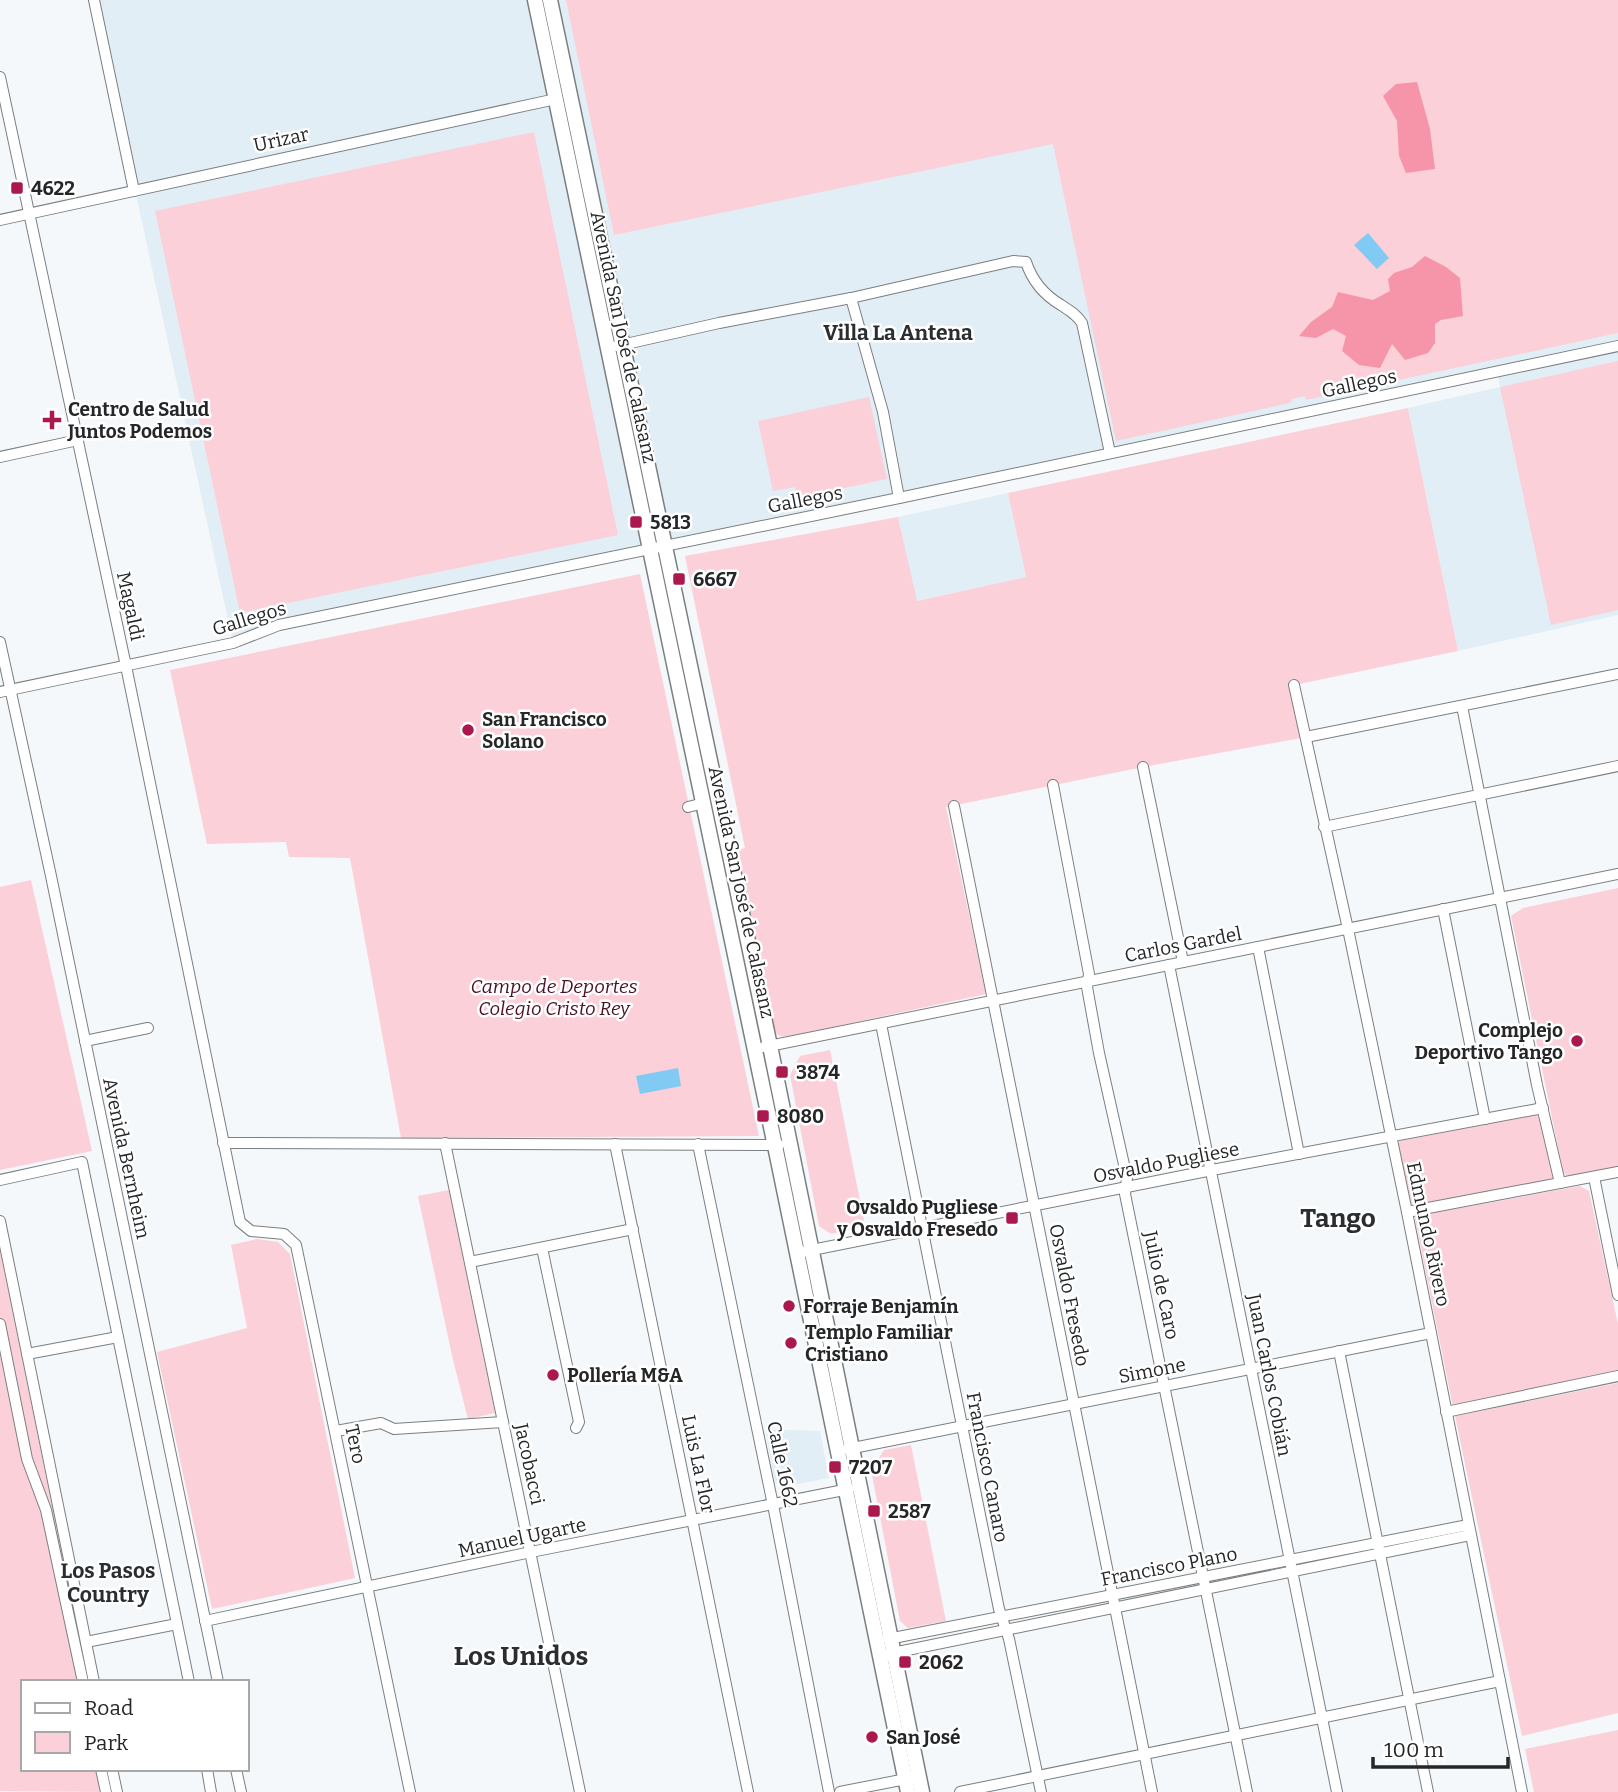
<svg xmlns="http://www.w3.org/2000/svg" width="1618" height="1792" font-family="Bitter,serif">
<rect width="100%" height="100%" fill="#f4f8fb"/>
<g fill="#e2eef5">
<polygon points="94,0 1618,0 1618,615 1458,651 1408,408 1500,387 1497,372 279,625 233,643"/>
<polygon points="1008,493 1026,577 916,601 898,517"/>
<polygon points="765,1429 820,1431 829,1478 783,1487 775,1483"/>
</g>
<g fill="#fbd0d8">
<polygon points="566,0 1618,0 1618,333 1306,400 1305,396 1292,399 1290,403 1116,441 1053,144 614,235"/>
<polygon points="534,132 618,535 240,613 155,211"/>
<polygon points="1618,361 1618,610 1551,625 1500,387"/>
<polygon points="869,397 887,479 797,498 795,487 773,491 758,421"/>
<path d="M1408,408L1458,651L1294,685L1306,737L1143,767L946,807L986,994L791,1036C782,1037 778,1037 773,1029L737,850L745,848L685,556L898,517L917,601L1026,577L1008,493Z"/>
<polygon points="640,574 759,1136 401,1138 350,858 289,857 286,842 207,844 170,670"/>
<polygon points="31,880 92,1151 0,1170 0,887"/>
<polygon points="1618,888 1618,1167 1568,1177 1563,1172 1511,916 1523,908"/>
<polygon points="830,1050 865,1226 831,1234 819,1226 790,1075 800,1056"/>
<polygon points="1537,1115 1541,1119 1554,1179 1550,1182 1414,1206 1412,1204 1398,1144 1400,1141"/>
<polygon points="1580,1186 1589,1191 1618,1324 1618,1373 1453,1407 1415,1219 1417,1216"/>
<polygon points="449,1190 495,1413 468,1419 453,1360 418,1196"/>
<polygon points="257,1239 278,1242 290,1254 355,1578 212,1609 157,1352 247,1328 231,1245"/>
<polygon points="0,1250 88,1682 23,1682 23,1769 106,1769 111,1792 0,1791"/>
<polygon points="1618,1383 1618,1713 1522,1736 1455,1416"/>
<polygon points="911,1445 946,1621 908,1628 900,1621 871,1470 884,1450"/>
<polygon points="1618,1730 1618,1792 1534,1792 1525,1749"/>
</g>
<g fill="#f695a9">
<polygon points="1417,82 1430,129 1435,169 1406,173 1399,156 1397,121 1383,96 1396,84"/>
<polygon points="1425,256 1446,267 1460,278 1463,316 1441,320 1435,324 1435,343 1428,353 1405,360 1392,344 1380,368 1359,365 1342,351 1346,336 1333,329 1316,338 1299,336 1311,322 1332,307 1338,292 1373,300 1390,291 1388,279 1394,273 1412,267"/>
</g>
<g fill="#81caf4">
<polygon points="1368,233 1389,258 1377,269 1354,245"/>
<polygon points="678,1068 681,1086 640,1094 636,1076"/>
</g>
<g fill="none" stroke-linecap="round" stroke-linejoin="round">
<defs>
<g id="street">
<polyline points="94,0 134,191"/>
<polyline points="0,77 126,666 240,1222 251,1231 284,1234 296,1245 410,1792"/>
<polyline points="0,220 556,99"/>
<polyline points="851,298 883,412 899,498"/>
<path d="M617,346L719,323L851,298L1013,261L1026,262C1032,280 1044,295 1061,305C1070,311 1076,314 1082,323L1110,453"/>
<polyline points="0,457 78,440"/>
<polyline points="0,642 51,876 218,1682"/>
<polyline points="1294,685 1348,929 1407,1212 1522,1792"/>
<polyline points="0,692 233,643 279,625 899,498 1618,346"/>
<polyline points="1462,706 1537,1085 1560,1183"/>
<polyline points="1306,737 1618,674"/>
<polyline points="1143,767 1183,962"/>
<polyline points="1053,785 1089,974 1087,987 1099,1053 1127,1178 1125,1194 1247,1792"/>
<polyline points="954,806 1152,1792"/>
<polyline points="688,807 704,803"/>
<polyline points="1324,827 1618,766"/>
<polyline points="1443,909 1485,1119"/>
<polyline points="1258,947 1299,1154"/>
<polyline points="1169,965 1337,1792"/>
<polyline points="881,1024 999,1609 1009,1639 1041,1792"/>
<polyline points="85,1041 148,1028"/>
<polyline points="764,1047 1618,874"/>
<polyline points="223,1143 779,1145"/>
<polyline points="445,1143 580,1792"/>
<polyline points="615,1144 748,1792"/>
<polyline points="698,1144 773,1505 829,1792"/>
<polyline points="1594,1177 1618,1295"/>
<polyline points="0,1180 82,1162 189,1682"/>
<polyline points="1407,1212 1618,1172"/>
<polyline points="0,1221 94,1682"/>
<polyline points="542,1248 579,1422 576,1428"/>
<polyline points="797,1253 1212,1170 1543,1108"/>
<polyline points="470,1262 633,1229"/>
<polyline points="0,1324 27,1459 46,1510 83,1682"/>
<polyline points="1339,1351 1428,1792"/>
<polyline points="27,1354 118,1337"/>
<polyline points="1446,1412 1618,1376"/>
<polyline points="336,1431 381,1423 394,1429 503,1422"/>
<polyline points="848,1449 1431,1333"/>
<polyline points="205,1621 531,1552 849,1489"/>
<polyline points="888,1639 1468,1525"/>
<polyline points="86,1642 177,1624"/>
<polyline points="888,1654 1470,1535"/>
<polyline points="101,1769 106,1792"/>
<polyline points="112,1769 117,1792"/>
<polyline points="207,1769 211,1792"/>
<polyline points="236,1769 241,1792"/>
<polyline points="840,1792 911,1778"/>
<polyline points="960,1792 1500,1681"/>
</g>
<g id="secondary">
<path d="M535,0C659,597 787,1194 908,1792"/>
<polyline points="550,0 770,1046 922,1792"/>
</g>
</defs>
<use href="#street" stroke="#7b7f81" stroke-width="12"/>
<use href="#secondary" stroke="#7b7f81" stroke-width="17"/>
<use href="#street" stroke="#fff" stroke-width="10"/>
<use href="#secondary" stroke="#fff" stroke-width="14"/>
</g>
<g fill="#aa184d" stroke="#fff" stroke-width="2.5">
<rect x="10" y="181" width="14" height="14" rx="3.5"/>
<path d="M48.5 409.5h7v7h7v7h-7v7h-7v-7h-7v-7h7z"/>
<rect x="629" y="515" width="14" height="14" rx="3.5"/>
<rect x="672" y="572" width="14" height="14" rx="3.5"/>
<circle cx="468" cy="730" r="7"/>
<circle cx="1577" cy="1041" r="7"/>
<rect x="775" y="1065" width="14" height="14" rx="3.5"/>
<rect x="756" y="1109" width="14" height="14" rx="3.5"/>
<rect x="1005" y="1211" width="14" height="14" rx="3.5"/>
<circle cx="789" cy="1306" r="7"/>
<circle cx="791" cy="1343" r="7"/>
<circle cx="553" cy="1375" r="7"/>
<rect x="828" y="1460" width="14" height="14" rx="3.5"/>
<rect x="867" y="1504" width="14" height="14" rx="3.5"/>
<rect x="898" y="1655" width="14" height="14" rx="3.5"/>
<circle cx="872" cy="1737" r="7"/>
</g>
<g text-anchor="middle" stroke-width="5" stroke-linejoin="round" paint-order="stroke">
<g font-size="19" fill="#242627" stroke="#fff">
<text transform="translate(281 139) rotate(-12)" y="7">Urizar</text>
<text transform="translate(624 337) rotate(78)" y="7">Avenida San José de Calasanz</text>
<text transform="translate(1359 383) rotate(-12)" y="7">Gallegos</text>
<text transform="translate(805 499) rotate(-11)" y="7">Gallegos</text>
<text transform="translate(131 606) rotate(78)" y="7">Magaldi</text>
<text transform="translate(249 618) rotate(-17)" y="7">Gallegos</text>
<text transform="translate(742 892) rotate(78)" y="7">Avenida San José de Calasanz</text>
<text transform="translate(1183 944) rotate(-11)" y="7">Carlos Gardel</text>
<text transform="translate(127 1158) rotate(78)" y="7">Avenida Bernheim</text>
<text transform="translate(1166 1162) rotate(-11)" y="7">Osvaldo Pugliese</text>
<text transform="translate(1429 1234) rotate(78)" y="7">Edmundo Rivero</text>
<text transform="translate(1162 1285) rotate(78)" y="7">Julio de Caro</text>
<text transform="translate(1070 1295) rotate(79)" y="7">Osvaldo Fresedo</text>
<text transform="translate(1152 1370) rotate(-11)" y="7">Simone</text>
<text transform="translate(1270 1375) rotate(79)" y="7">Juan Carlos Cobián</text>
<text transform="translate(356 1444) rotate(78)" y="7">Tero</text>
<text transform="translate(530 1464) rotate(78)" y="7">Jacobacci</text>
<text transform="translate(699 1464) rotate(78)" y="7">Luis La Flor</text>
<text transform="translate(783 1464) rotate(78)" y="7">Calle 1662</text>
<text transform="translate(988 1467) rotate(79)" y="7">Francisco Canaro</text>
<text transform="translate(522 1537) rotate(-12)" y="7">Manuel Ugarte</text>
<text transform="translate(1169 1566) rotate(-11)" y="7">Francisco Plano</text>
</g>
<g font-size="19" font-weight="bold" fill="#242627" stroke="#fff" text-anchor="start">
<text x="31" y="195">4622</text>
<text x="68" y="416">Centro de Salud<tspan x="68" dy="22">Juntos Podemos</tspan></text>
<text x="650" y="529">5813</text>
<text x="693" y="586">6667</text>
<text x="482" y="726">San Francisco<tspan x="482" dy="22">Solano</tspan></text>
<text x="1563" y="1037" text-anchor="end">Complejo<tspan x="1563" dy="22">Deportivo Tango</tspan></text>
<text x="796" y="1079">3874</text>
<text x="777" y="1123">8080</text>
<text x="998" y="1214" text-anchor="end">Ovsaldo Pugliese<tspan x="998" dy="22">y Osvaldo Fresedo</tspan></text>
<text x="803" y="1313">Forraje Benjamín</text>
<text x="805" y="1339">Templo Familiar<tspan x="805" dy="22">Cristiano</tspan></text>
<text x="567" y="1382">Pollería M&amp;A</text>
<text x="849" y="1474">7207</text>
<text x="888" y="1518">2587</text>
<text x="919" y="1669">2062</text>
<text x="886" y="1744">San José</text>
</g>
<g font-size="19" font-style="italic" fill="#4b1022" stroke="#fff">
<text x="554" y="993">Campo de Deportes<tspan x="554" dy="22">Colegio Cristo Rey</tspan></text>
</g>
<g font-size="21" font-weight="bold" fill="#2b2e30" stroke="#fff">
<text x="898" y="340">Villa La Antena</text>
<text x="108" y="1578">Los Pasos<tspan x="108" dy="24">Country</tspan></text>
</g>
<g font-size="26" font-weight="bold" fill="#2b2e30" stroke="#fff">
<text x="1338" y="1227">Tango</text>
<text x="521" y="1665">Los Unidos</text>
</g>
</g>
<rect x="21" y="1680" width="228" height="91" fill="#ffffff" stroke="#a7a8a9" stroke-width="2"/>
<rect x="35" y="1703" width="35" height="10" fill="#ffffff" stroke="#a7a8a9" stroke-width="2"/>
<text x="84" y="1715" font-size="21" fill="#242627">Road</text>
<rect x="35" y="1732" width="35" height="21" fill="#fbd0d8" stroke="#a7a8a9" stroke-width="2"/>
<text x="84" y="1750" font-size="21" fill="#242627">Park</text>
<path d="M1373 1757v10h135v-10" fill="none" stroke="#242627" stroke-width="3.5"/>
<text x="1384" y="1757" font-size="21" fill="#242627" stroke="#ffffff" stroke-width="5" paint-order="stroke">100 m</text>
</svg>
